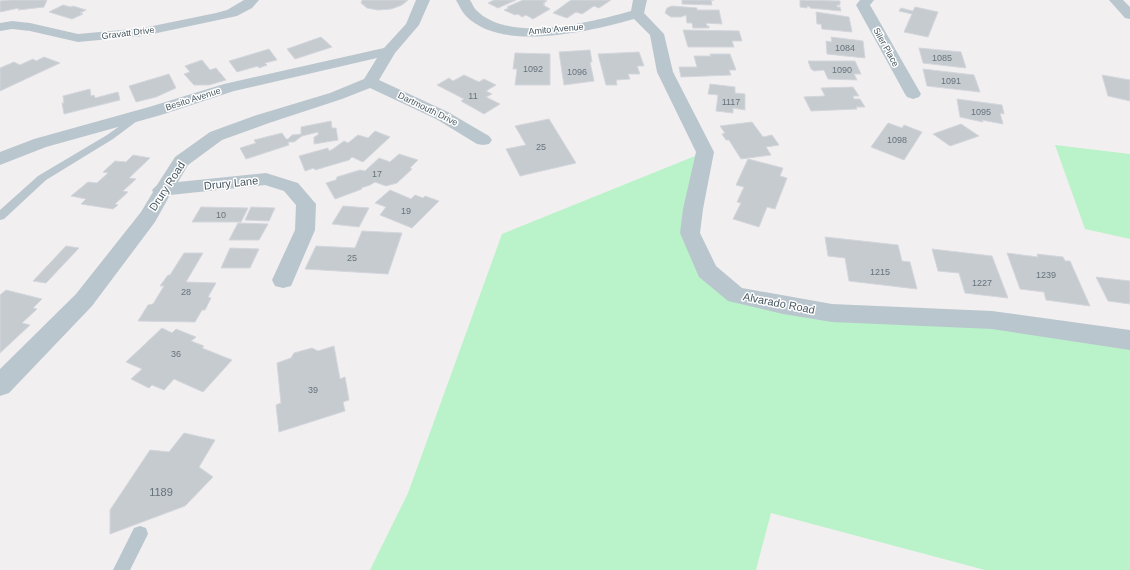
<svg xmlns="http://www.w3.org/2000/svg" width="1130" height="570" font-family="Helvetica,sans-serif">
<rect width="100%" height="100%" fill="#f2eff0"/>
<g fill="#baf3c9">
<polygon points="1055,145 1130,154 1130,239 1085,229"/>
<polygon points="705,152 690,233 736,295 1130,340 1130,570 985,570 771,513 756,570 370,570 408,493 502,234"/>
</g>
<g fill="#c6cbd0" stroke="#d3d6dc">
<polygon points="11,0 47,0 44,7 18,10 19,8 0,12 0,1"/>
<polygon points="362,0 408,0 402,5 391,9 378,10 367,8 361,3"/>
<polygon points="494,0 516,0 498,8 488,3"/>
<polygon points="523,0 544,0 547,1 543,3 545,4 543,5 550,9 533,19 526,15 522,17 518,14 515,15 504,10 509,8 507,7"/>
<polygon points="571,0 611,0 599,8 594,6 582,14 576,12 567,18 553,13"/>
<polygon points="682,0 714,0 711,0 712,5 682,4"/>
<polygon points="800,0 840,1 840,5 837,5 837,7 840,7 841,11 810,8 810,7 807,6 807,8 800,7"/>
<polygon points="63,5 71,7 73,6 86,10 80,13 83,14 72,19 49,12"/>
<polygon points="672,6 697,8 697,10 719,10 722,24 706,23 707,26 709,26 709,28 693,28 692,23 687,23 686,15 681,17 671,17 665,13 667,8"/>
<polygon points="915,7 938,12 928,37 904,32 912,14 899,11 901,8 913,11"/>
<polygon points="816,12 849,17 852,32 822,29 821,24 817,24"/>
<polygon points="683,30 739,31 742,41 732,41 734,47 688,47"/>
<polygon points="321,37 332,47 295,59 287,49"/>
<polygon points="831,37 863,41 865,58 827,54 826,41 832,42"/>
<polygon points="919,48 961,52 966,68 923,63"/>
<polygon points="269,49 277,60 265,63 267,65 259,68 258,66 237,72 229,61"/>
<polygon points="590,50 592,62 590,62 594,81 564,85 559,52"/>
<polygon points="639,52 644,66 637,66 640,74 628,74 630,79 616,80 617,85 606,85 598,54"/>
<polygon points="515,53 550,54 550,85 515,85 517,69 513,69"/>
<polygon points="710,54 730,54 736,70 729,70 731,75 681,77 679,67 697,67 694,56 711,56"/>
<polygon points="44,57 60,63 0,91 0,68 14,62 20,65 33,59 36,61"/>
<polygon points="202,60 210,70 216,68 226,80 209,85 194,85 184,74 190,72 185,66"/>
<polygon points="808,61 855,61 861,74 854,74 857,80 828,79 824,70 814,71 811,69"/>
<polygon points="923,69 974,75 980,92 927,86"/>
<polygon points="169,74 176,88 156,97 136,102 129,86"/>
<polygon points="464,75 479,82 484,79 496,85 486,91 492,94 486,97 500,104 484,114 461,101 464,99 437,85 449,78 453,81"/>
<polygon points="1102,75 1130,80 1130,101 1108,96"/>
<polygon points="710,84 735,87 735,93 745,94 745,110 733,108 733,113 716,111 718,95 708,94"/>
<polygon points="853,87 859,96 853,96 854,99 860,99 865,107 856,107 857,109 811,111 804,97 825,96 821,88"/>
<polygon points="90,89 91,96 94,95 95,98 118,92 120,100 64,114 62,103 64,103 63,96"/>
<polygon points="957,99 1002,105 1004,114 1000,113 1003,124 982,120 983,122 960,117"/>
<polygon points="549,119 576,163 520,176 506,149 526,145 515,126"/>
<polygon points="331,121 332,128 336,128 338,140 314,144 314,137 318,135 318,132 302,136 294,142 288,142 289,145 246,159 240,148 256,143 254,140 282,133 286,139 288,139 292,135 301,134 301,127"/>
<polygon points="752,122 763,137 772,135 779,145 766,147 771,155 741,159 729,140 726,140 722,134 725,133 720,126"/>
<polygon points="888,123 902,128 904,125 922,132 904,160 871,147"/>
<polygon points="961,124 979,136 950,146 933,134"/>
<polygon points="375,131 390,137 363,162 352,157 349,160 315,170 314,168 305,171 299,156 328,148 329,151 333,149 344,141 348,143 358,135 368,138"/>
<polygon points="399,154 418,160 410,168 412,169 397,183 386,186 375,182 370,185 361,188 362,189 335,199 326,183 336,180 337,177 360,170 365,171 379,158 390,162"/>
<polygon points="133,155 150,158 129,178 136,179 123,191 128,192 115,204 118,205 113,209 81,204 86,199 71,196 88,182 97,183 108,173 103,172 115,161 126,162"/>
<polygon points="748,159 783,168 780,176 787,178 775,209 767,207 759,227 733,219 741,203 737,202 744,187 736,185"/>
<polygon points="390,190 411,199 415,195 423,198 425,196 439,201 412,228 380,215 386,207 375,203"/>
<polygon points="343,206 369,208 359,227 332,224"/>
<polygon points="201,207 248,208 241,222 192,222"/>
<polygon points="251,207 275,208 269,221 245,220"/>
<polygon points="238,223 268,224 259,240 229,240"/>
<polygon points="362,231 402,233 388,274 305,269 316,246 355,248"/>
<polygon points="825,237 898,245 902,261 910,262 917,289 849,281 845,258 828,256"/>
<polygon points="66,246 79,248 46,283 33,281"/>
<polygon points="230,248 259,249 250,268 221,268"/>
<polygon points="932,249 992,256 1008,298 965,293 959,273 938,271"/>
<polygon points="184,253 203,253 186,282 216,283 208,297 211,298 205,310 202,310 195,322 138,321 148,305 153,304 164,286 160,286 168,275 170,275"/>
<polygon points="1007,253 1038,257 1037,254 1063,257 1065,261 1070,261 1090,306 1046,300 1044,292 1020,289"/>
<polygon points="1096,277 1130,281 1130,304 1108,301"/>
<polygon points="6,290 42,299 33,308 37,309 22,323 30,325 0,353 0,295"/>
<polygon points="162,328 172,333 176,329 196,337 191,341 204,346 202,348 232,360 203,392 174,379 164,390 152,385 149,388 131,379 142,369 126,362"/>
<polygon points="334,346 340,379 345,377 349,400 343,402 345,411 279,432 276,405 281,403 277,363 291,358 294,353 312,348 318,351"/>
<polygon points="184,433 215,440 199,467 213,477 185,506 110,534 110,510 150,450 169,452"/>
</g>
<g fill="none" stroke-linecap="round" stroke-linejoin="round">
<g fill="#bac6ce" fill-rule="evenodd">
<polygon points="138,113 141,114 143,116 141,118 113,139 46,180 4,219 0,220 0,210 38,176 107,135"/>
<polygon points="140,526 146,528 148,534 130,570 113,570 134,528"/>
</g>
<g fill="#bac6ce" fill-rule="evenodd">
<polygon points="244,0 259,0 252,8 237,16 143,36 78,42 30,31 12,29 0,31 0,23 12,21 30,23 78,34 143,28 216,13 227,10"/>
<polygon points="416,0 430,0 419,25 395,53 379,80 448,112 489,136 492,140 489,144 483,145 477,144 436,119 370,88 342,99 269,123 222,140 188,165 178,182 266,173 298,183 316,204 315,230 291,286 283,288 275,286 272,280 295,230 296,205 284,191 265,185 170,195 155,222 92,306 9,393 0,396 0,369 76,294 141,212 153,192 152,190 157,185 175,157 210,132 257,115 330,93 364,79 377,58 234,91 161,115 46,147 0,165 0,152 34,139 149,107 224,84 384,48 406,24"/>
<path d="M456,0H470C472,3 474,8 476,10C509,44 592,22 631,11L633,0H647L644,13L664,34L673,72L714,152L703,209L700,233L716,266L742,288L832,304L992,311L1130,330V350L992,329L832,322L783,314L728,301L699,277L680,233L683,209L696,152L657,72L650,35L634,19C591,31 502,53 466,16C462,12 459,5 456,0Z"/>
<polygon points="860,0 874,0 870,5 921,94 919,97 913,99 907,97 905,94 856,5"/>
<polygon points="1109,0 1123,0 1130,7 1130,19 1125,18"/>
</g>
</g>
<g text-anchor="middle" stroke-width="3" stroke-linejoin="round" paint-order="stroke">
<g font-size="9" fill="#46565f" stroke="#fff">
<text transform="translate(556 29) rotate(-5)" y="3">Amito Avenue</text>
<text transform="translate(128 33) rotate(-7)" y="3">Gravatt Drive</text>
<text transform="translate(886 47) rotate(61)" y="3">Siler Place</text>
<text transform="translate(193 99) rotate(-18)" y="3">Besito Avenue</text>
<text transform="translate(428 109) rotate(26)" y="3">Dartmouth Drive</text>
</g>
<g font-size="9" fill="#66737b">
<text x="845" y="51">1084</text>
<text x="942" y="61">1085</text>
<text x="533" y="72">1092</text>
<text x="842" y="73">1090</text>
<text x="577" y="75">1096</text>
<text x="951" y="84">1091</text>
<text x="473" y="99">11</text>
<text x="731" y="105">1117</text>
<text x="981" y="115">1095</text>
<text x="897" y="143">1098</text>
<text x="541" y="150">25</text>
<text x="377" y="177">17</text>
<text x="406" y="214">19</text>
<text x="221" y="218">10</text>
<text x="352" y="261">25</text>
<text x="880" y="275">1215</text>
<text x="1046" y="278">1239</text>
<text x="982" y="286">1227</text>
<text x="186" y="295">28</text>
<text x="176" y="357">36</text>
<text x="313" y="393">39</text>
</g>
<g font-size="11" fill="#46565f" stroke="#fff">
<text transform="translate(231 183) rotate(-6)" y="4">Drury Lane</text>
<text transform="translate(167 186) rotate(-57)" y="4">Drury Road</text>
<text transform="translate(779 303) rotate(11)" y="4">Alvarado Road</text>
</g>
<g font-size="11" fill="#66737b">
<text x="161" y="496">1189</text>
</g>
</g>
</svg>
